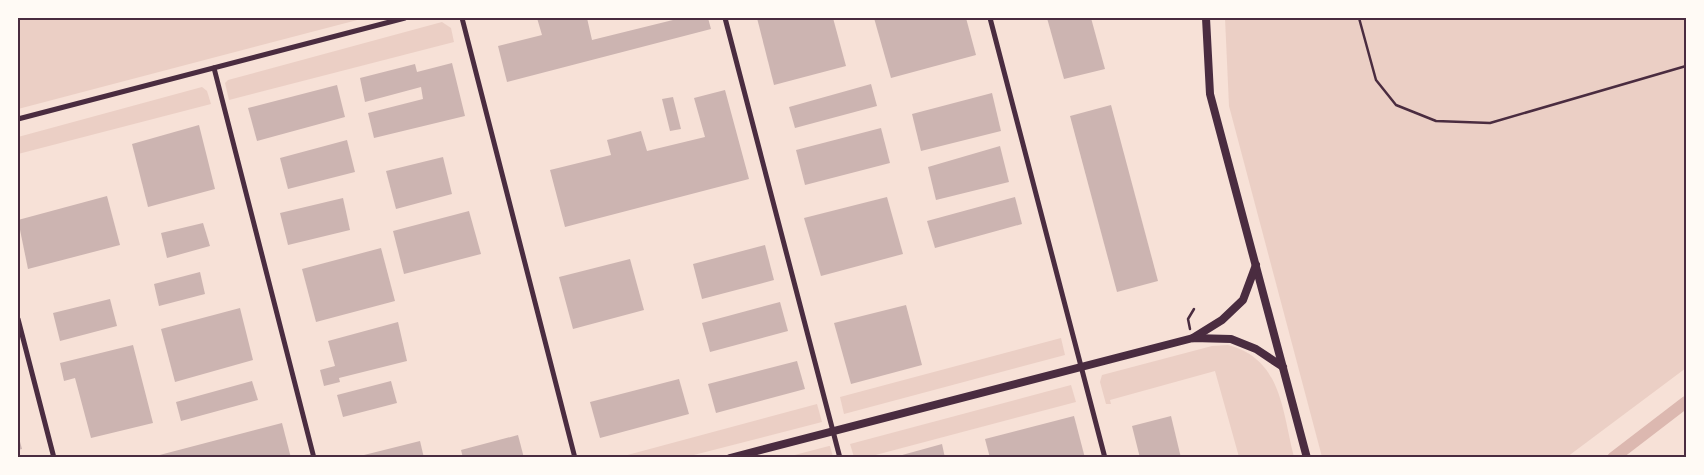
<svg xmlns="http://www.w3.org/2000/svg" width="1704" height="475" font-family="'Archivo Narrow',sans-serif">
<rect width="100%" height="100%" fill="#f7e1d7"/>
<g fill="#ebcfc5">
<polygon points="18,18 365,18 18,109"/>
<polygon points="1225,18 1686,18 1686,368 1567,457 1322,457 1229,106"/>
<polygon points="442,22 451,28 454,42 229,100 225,83 228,80"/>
<polygon points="202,87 207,91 211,104 18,154 18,137"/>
<polygon points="1061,338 1065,355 844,414 840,397"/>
<path d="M1228,345C1282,359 1282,411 1294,457H1239L1215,371L1110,400L1111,404H1106L1100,382L1102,375L1212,346Z"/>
<polygon points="1071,385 1076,402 868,457 854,457 850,444"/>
<polygon points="817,404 822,422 686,457 620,457"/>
<polygon points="830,446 833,457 787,457 829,446"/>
</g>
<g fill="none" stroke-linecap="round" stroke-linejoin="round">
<polyline stroke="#dcb8b0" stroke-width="12" points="1613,458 1686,402"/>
</g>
<g fill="#ccb4b1">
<polygon points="537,18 587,18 592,40 681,18 708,18 711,29 507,82 498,46 542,35"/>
<polygon points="757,18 833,18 846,66 774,85"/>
<polygon points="874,18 966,18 976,55 891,78"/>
<polygon points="1047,18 1091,18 1105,69 1064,79"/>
<polygon points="452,63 465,116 374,138 368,113 423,99 421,87 365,102 360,78 415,64 417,72"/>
<polygon points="871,84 877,106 795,128 789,107"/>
<polygon points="337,85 345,117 257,141 248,108"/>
<polygon points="725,90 749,179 565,227 550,170 611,155 607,140 641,131 647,151 705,137 694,98"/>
<polygon points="992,93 1001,131 921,151 912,114"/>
<polygon points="673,97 681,129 670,131 662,99"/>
<polygon points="1111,105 1158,281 1117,292 1070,116"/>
<polygon points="199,125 215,189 148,207 132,144"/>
<polygon points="881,128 890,163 805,185 796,150"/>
<polygon points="347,140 355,172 288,189 280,158"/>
<polygon points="1000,146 1009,182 936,200 928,167"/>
<polygon points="443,157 452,194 396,209 386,171"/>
<polygon points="107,196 120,245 28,269 18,220"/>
<polygon points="887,197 903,254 821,276 804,218"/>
<polygon points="1015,197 1022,224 935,248 927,221"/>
<polygon points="343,198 350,230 288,245 280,213"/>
<polygon points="469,211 481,254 404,274 393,231"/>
<polygon points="203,223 210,246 167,258 161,233"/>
<polygon points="765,245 774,280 702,299 693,264"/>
<polygon points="381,248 395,301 316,322 302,269"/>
<polygon points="630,259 644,310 573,329 559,277"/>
<polygon points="200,272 205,294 159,306 154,284"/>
<polygon points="110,299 117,326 60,341 53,313"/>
<polygon points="780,302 788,331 710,352 702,323"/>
<polygon points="906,305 922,365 851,384 834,323"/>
<polygon points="240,308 253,360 175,382 161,329"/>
<polygon points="398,322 407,361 339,378 340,382 324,386 320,370 335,366 328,341"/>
<polygon points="133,345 153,423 91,438 75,378 64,381 60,363"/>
<polygon points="797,361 805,389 716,413 708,384"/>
<polygon points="679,379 689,414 600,438 590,402"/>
<polygon points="252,381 258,400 181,421 176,402"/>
<polygon points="391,381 397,403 343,417 337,395"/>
<polygon points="1074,416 1085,458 990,458 985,439"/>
<polygon points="1171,416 1181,458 1140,458 1132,426"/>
<polygon points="282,423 291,458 152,458 152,457"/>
<polygon points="18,434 22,449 18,450"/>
<polygon points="518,435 524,458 463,458 461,450"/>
<polygon points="420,441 424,458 356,458 356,457"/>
<polygon points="942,444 945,458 895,458 895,457"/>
</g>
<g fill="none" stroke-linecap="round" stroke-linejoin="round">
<polyline stroke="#4a2c40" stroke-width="2.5" points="1190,329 1188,319 1194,309"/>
<polyline stroke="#4a2c40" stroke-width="2.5" points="1359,18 1376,80 1396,105 1436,121 1490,123 1686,66"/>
<g stroke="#4a2c40" stroke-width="5">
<polyline points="462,18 575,458"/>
<polyline points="725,18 840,458"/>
<polyline points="990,18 1105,458"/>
<polyline points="214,68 314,458"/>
<polyline points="18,119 405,18"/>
<polyline points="18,319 54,458"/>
</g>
<g stroke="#4a2c40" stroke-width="8">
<polyline points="1206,18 1210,94 1307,458"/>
<polyline points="1193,338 1222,320 1243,300 1256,265"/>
<polyline points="730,458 1193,338 1231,339 1256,349 1283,367"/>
</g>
</g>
<rect width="1704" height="475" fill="none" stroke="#fffaf5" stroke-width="38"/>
<rect x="19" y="19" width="1666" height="437" fill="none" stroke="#4a2c40" stroke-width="2"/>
</svg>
